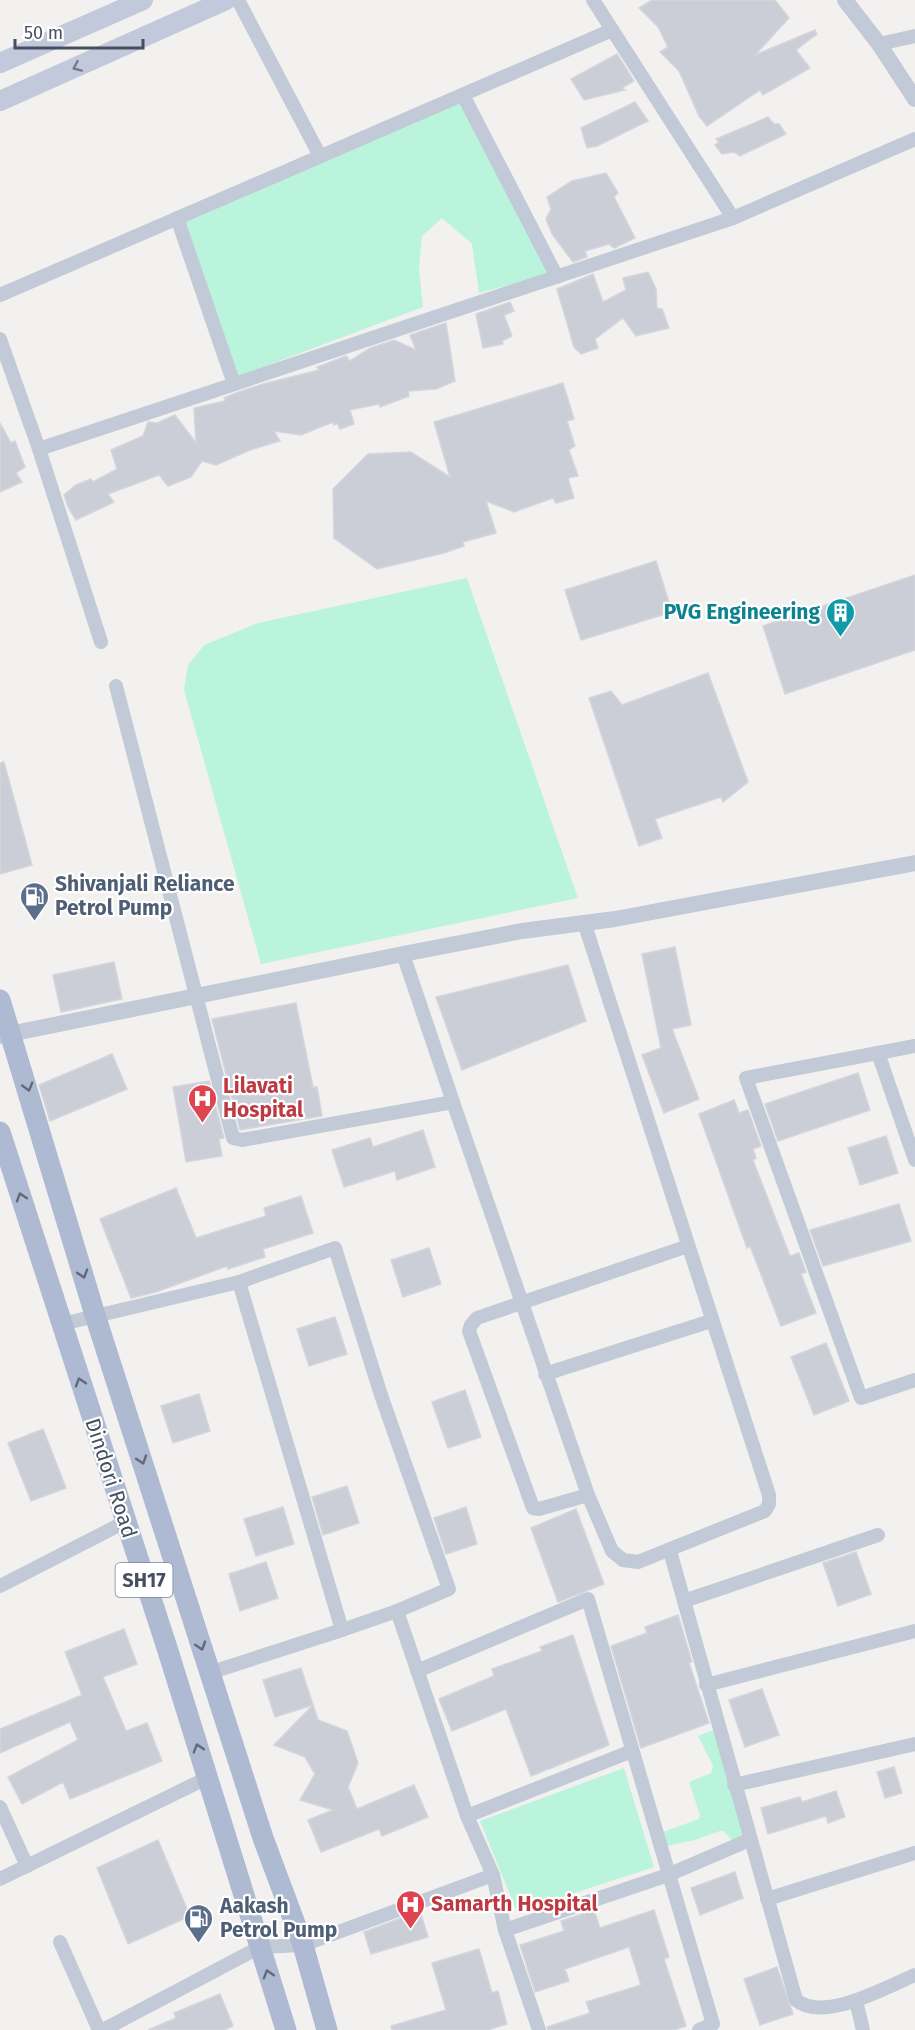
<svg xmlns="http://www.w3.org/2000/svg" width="915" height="2030" font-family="'Fira Sans',sans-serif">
<rect width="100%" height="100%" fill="#f3f1f0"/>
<g fill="#bbf4dc">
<polygon points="465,100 550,274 479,293 472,244 442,218 422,236 419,269 423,307 237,377 184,223"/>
<polygon points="467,578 578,898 261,964 184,690 188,665 204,645 258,623"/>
<polygon points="710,1731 716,1732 745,1837 733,1842 724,1831 720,1831 695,1840 666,1846 660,1833 699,1819 700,1815 689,1782 711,1773 713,1766 698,1736"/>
<polygon points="624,1768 654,1867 517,1912 480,1821"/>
</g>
<g fill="#ccced7" stroke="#d4d5dd" stroke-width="1.5">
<polygon points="652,0 775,0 789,18 755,55 815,30 817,34 796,50 810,68 763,95 760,90 707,126 699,116 679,71 660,52 668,47 658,27 639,8"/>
<polygon points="617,54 634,81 622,88 625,90 584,100 571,79"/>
<polygon points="635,102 648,121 597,146 587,148 581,128"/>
<polygon points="768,117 774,124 779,124 786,134 740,156 734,152 722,154 715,145 719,142 716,139"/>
<polygon points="606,173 618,193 614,197 635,238 614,248 609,244 585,251 587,257 573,262 552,234 546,219 551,209 547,197 572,181"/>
<polygon points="648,272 656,289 657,308 662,309 669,328 636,336 623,318 595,339 598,348 581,354 574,347 557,289 593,274 603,302 626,290 623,278"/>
<polygon points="510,302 514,311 504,315 512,336 502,341 503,344 483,348 476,314"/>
<polygon points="446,323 455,381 436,389 408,391 409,396 380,407 379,404 350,410 354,424 340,429 337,423 334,425 333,422 301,435 274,431 280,441 250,450 216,465 202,461 191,477 168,486 159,475 108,494 114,502 76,520 68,507 64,495 76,485 91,479 93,482 117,469 111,450 143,436 148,422 157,423 175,415 196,443 194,408 225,401 224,398 233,394 263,384 319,370 317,367 346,356 350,361 370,348 394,340 416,350 410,335"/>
<polygon points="563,383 574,419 567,421 575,446 569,450 578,476 568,478 574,498 556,503 553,498 514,512 486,501 496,533 463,542 464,546 444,553 377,569 334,538 333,489 368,454 411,452 450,477 434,422"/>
<polygon points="0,423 11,443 15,441 25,467 16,473 22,482 0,492"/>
<polygon points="656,561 672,612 581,640 565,590"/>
<polygon points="915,575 915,650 785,694 763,626"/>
<polygon points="708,673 748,782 723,802 721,797 655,819 662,838 639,846 589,698 611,691 622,705"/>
<polygon points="4,762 32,865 0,874 0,763"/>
<polygon points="675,947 691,1025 672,1029 699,1099 664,1113 642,1055 661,1048 642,954"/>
<polygon points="114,962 122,999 61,1012 53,975"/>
<polygon points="568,965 586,1021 462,1070 436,997"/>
<polygon points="296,1003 313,1087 317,1087 322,1116 240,1130 212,1019"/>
<polygon points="112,1054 127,1089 50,1121 39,1085"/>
<polygon points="858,1073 870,1110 778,1141 765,1104"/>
<polygon points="209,1081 224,1138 219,1139 222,1156 186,1162 173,1087"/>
<polygon points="734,1100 739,1113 748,1110 761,1146 753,1149 756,1158 753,1160 790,1256 799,1253 806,1272 801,1274 816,1313 781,1326 750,1246 747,1248 699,1114"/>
<polygon points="423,1130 435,1167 397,1180 395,1171 344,1187 332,1150 370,1138 373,1147"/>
<polygon points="886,1136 898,1173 860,1185 848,1148"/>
<polygon points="176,1188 196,1238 266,1216 264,1208 301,1196 313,1233 263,1249 265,1257 228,1269 227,1266 156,1292 131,1298 100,1219"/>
<polygon points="899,1204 911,1241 823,1266 810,1230"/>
<polygon points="429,1248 441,1284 403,1297 391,1260"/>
<polygon points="335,1317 347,1354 309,1366 297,1329"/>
<polygon points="826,1343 849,1401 814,1415 791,1357"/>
<polygon points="465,1390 481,1437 448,1448 432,1402"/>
<polygon points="199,1394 210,1431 173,1443 161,1406"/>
<polygon points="43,1429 66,1488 31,1501 8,1443"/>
<polygon points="347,1486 359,1523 323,1535 312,1497"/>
<polygon points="283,1507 294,1544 256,1556 244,1519"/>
<polygon points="466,1507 477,1544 446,1554 434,1518"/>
<polygon points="576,1509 604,1584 558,1602 531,1528"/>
<polygon points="856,1552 871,1594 838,1606 823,1563"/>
<polygon points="266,1562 278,1598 240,1611 229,1574"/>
<polygon points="678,1615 692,1662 689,1663 709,1723 641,1748 611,1646 647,1633 645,1627"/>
<polygon points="124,1629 137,1664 103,1677 126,1731 147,1723 162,1761 70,1799 63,1782 22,1804 8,1777 78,1740 70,1722 0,1753 0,1729 82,1695 65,1652"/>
<polygon points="573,1635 609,1745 531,1776 506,1709 452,1731 439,1699 494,1676 492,1669 542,1651 540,1647"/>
<polygon points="301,1668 313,1705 275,1717 263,1680"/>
<polygon points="762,1689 779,1735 745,1747 729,1700"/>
<polygon points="313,1705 318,1720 347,1731 358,1763 348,1787 357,1809 414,1785 428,1817 382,1836 379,1829 321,1852 308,1820 333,1810 300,1800 315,1774 305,1757 274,1745"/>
<polygon points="894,1767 902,1793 885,1798 877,1772"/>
<polygon points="836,1791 845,1817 828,1823 826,1816 768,1834 761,1808 800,1797 802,1802"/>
<polygon points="158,1840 190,1916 128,1944 97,1868"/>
<polygon points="735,1872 743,1898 700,1915 691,1888"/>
<polygon points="594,1910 600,1928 654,1910 669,1957 664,1959 686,2026 674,2030 548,2030 547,2027 590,2013 586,2002 641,1985 629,1947 565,1969 569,1981 535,1992 520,1945 564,1931 561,1921"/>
<polygon points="420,1911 428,1937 371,1954 364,1932"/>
<polygon points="479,1949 492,1993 498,1991 507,2024 488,2030 392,2030 391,2026 446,2010 432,1963"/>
<polygon points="777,1967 793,2014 760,2025 744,1979"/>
<polygon points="220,1994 233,2026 224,2030 148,2030 176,2018 174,2013"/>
</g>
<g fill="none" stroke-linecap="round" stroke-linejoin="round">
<g stroke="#c3cad7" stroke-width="14">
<polyline points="238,0 320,156"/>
<polyline points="593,0 733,218"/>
<polyline points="879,44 915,36"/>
<polyline points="463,95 557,277"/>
<polyline points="177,218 234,384"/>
<polyline points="0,295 612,30"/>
<polyline points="0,339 39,449 733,218 915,139"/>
<polyline points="39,449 101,642"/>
<polyline points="116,686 233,1138 242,1140 453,1102 588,1495 612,1551 623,1560 638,1562 765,1511 769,1504 769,1495 584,922"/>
<polyline points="403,954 453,1102"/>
<polyline points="878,1053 915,1046"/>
<polyline points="915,1160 878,1053 746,1078 861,1398 915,1380"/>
<polyline points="239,1282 342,1630 397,1611 467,1816 493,1875 505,1930 539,2030"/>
<polyline points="62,1324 239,1282 335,1248 381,1395 449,1589 397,1611"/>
<polyline points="545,1374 711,1321"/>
<polyline points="588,1495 539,1509 533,1508 469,1331 471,1325 477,1318 688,1246"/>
<path d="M670,1551L796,2000C824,2023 886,1987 915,1975"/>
<polyline points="0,1586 125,1522"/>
<polyline points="684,1601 878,1535"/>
<polyline points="417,1671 588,1599 713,2024 699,2030"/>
<polyline points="209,1673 342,1630"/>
<polyline points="706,1685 915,1631"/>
<polyline points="734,1785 915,1744"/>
<polyline points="0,1807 27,1866"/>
<polyline points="467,1816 632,1751"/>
<polyline points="0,1879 207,1778"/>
<polyline points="767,1899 915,1853"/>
<polyline points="505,1930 668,1875 749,1840"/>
<polyline points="60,1942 99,2030"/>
<polyline points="856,2001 863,2030"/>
<polyline points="103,2030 260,1947 303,1945 493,1875"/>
</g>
<g stroke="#c3cad7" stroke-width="16">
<polyline points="845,0 879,44 915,99"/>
<polyline points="0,1036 403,954 522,931 615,919 915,863"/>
</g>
<g stroke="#c2c9db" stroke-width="20">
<polyline points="0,63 143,0"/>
<polyline points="0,101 226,0"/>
</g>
<g stroke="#aeb9d2" stroke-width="21">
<polyline points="0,1000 95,1315 263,1838 303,1945 327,2030"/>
<polyline points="0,1132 168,1651 286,2030"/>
</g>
</g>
<defs><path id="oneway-chevron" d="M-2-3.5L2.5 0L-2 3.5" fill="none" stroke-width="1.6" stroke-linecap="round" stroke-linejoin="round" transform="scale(1.5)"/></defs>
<use stroke="#717a8b" href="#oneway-chevron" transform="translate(77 67) rotate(156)"/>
<g stroke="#606a7c">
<use href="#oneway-chevron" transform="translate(28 1087) rotate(74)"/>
<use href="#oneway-chevron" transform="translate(21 1197) rotate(-108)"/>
<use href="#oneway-chevron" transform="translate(83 1274) rotate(73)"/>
<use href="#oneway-chevron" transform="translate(80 1382) rotate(-108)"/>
<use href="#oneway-chevron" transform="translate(142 1460) rotate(72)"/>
<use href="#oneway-chevron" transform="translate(201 1646) rotate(72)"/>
<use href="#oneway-chevron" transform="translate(198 1748) rotate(-107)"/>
<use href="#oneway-chevron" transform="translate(268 1974) rotate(-107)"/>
</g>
<defs>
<symbol id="building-pin" viewBox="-11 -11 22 30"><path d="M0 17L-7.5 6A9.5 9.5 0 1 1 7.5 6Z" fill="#0f9aa8" stroke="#fff"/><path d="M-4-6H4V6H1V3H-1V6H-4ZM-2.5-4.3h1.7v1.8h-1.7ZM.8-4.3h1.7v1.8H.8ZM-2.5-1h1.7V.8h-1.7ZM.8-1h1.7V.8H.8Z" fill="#fff"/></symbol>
<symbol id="fuel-pin" viewBox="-11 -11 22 30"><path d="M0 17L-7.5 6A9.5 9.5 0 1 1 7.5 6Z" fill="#5c6f8a" stroke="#fff"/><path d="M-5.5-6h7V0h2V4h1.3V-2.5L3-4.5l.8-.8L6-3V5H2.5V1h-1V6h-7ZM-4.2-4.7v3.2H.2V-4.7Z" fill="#fff"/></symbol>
<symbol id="hospital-pin" viewBox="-11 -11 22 30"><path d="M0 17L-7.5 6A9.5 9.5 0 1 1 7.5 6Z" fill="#e0444e" stroke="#fff"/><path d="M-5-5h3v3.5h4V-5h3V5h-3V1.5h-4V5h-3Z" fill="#fff"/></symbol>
</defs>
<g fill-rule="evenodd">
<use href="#building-pin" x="824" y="596" width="33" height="45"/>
<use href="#fuel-pin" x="18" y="880" width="33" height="45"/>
<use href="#hospital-pin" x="186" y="1082" width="33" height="45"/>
<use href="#hospital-pin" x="394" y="1888" width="33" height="45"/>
<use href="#fuel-pin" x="182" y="1902" width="33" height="45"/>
</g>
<g text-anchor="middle" stroke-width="4.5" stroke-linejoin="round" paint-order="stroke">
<rect fill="#fff" stroke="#7e8490" stroke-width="1.5" x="115.5" y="1563" width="57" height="34" rx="4.5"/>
<g font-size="20" font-weight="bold" fill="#464f60">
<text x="144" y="1587">SH17</text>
</g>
<g font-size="21" font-weight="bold" fill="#0d838f" stroke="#fff" text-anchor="end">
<text x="820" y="619">PVG Engineering</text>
</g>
<g font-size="21" font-weight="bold" fill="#4e5e75" stroke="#fff" text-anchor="start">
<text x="55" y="891">Shivanjali Reliance<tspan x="55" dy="24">Petrol Pump</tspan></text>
<text x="220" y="1913">Aakash<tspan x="220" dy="24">Petrol Pump</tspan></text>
</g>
<g font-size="21" font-weight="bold" fill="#be3a42" stroke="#fff" text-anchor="start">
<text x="223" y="1093">Lilavati<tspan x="223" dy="24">Hospital</tspan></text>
<text x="431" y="1911">Samarth Hospital</text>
</g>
<g font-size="21" fill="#464f60" stroke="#fff">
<text transform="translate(111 1478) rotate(72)" y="7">Dindori Road</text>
</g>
</g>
<path d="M15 39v9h128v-9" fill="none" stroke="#464f60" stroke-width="3"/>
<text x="24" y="39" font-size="18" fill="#464f60" stroke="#ffffff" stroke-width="4.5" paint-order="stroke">50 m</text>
</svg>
